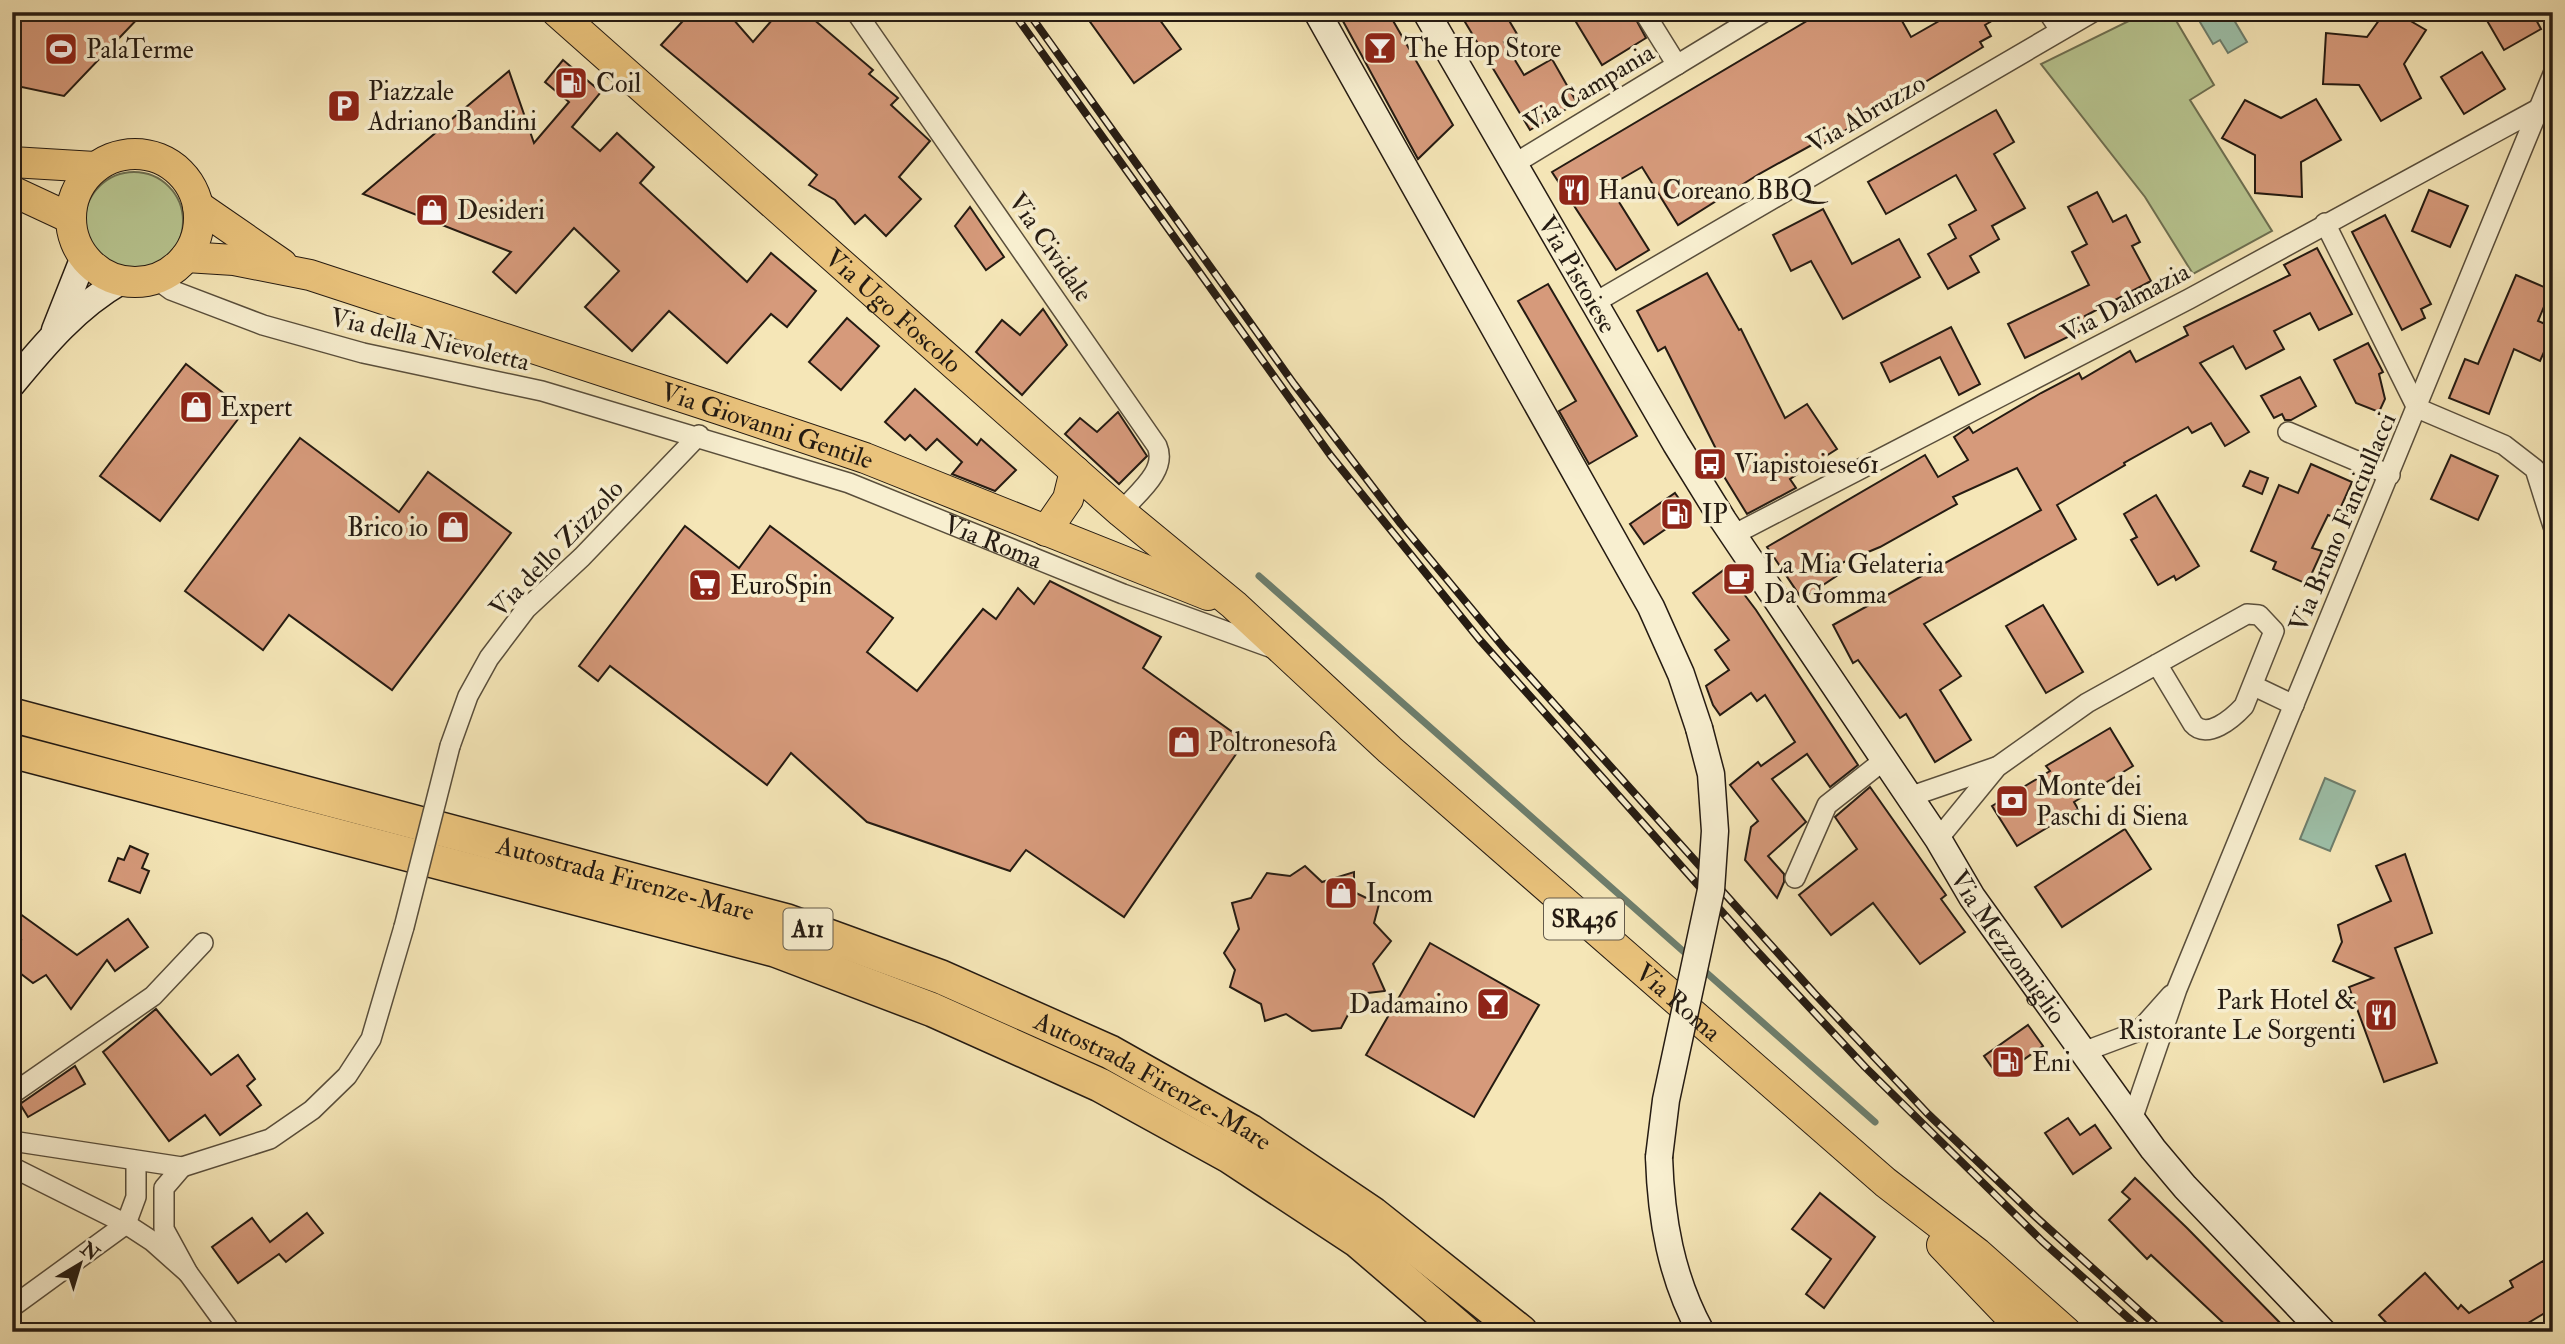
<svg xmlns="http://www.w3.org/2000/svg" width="2565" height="1344" font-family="'IM FELL Double Pica',serif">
<rect width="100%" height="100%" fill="#f5e6b7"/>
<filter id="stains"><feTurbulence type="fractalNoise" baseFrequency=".00286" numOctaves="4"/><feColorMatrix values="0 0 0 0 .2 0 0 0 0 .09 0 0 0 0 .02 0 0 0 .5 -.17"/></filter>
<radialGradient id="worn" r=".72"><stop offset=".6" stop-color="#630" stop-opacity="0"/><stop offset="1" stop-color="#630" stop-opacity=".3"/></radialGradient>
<g fill="#b8c691" stroke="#6e7052" stroke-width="2">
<polygon points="2147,12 2171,12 2214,85 2190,100 2272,231 2193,274 2145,197 2041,64"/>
<circle cx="134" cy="221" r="49"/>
</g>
<g fill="#9dc0a9" stroke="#6d7e6d" stroke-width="2">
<polygon points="2194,12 2220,12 2225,19 2231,15 2247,42 2228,53 2220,40 2213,44"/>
<polygon points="2325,778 2355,791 2330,851 2300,839"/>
</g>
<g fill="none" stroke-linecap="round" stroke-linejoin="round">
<g stroke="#6d7e6d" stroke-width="7">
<polyline points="1259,576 1692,959"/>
<polyline points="1700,967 1875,1122"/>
</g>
</g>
<g fill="#d69a7b" stroke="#251b12" stroke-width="2">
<polygon points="12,12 144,12 64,96 12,85"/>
<polygon points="691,12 727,12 753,42 779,12 805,12 873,70 869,74 898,98 891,105 930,141 899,177 921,199 886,236 865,215 855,224 835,200 809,185 817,175 661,45"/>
<polygon points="1083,12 1154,12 1181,49 1134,83"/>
<polygon points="1338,12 1388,12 1453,125 1418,159"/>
<polygon points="1459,12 1504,12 1517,34 1504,42 1524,75 1552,59 1577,103 1530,130"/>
<polygon points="1570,12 1632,12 1646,38 1602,65"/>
<polygon points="1822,12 1897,12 1911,37 1955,12 2007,12 1985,25 1991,36 1980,42 1983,47 1821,145 1819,141 1759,174 1678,225 1642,167 1609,186 1649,250 1616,270 1552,172"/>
<polygon points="2385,12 2395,12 2426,30 2404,64 2421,98 2381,121 2359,85 2323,84 2326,33 2367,37"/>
<polygon points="2482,12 2532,12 2541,29 2504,50"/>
<polygon points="2482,52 2505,89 2464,114 2441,77"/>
<polygon points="563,60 601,92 572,127 600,151 617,133 654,167 640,183 747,282 771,253 816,291 787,327 771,314 727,363 669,311 632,351 585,307 619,271 574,228 516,293 493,272 511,252 363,194 509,71 534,143 569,102 545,82"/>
<polygon points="2316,99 2341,140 2301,162 2302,197 2255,193 2255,155 2222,138 2245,100 2281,118"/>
<polygon points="1996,110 2014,142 1994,154 2025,208 1992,226 1999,239 1970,256 1979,272 1948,289 1928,254 1956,238 1949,225 1976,210 1956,175 1886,214 1868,182"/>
<polygon points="2429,190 2468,206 2450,247 2412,231"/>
<polygon points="2097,192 2113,222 2126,215 2140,242 2132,246 2151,281 2085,316 2090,326 2025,358 2008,324 2089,285 2072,252 2087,244 2068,207"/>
<polygon points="970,207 1004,257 986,270 955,226"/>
<polygon points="1823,209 1852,264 1899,239 1920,277 1843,319 1811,261 1791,271 1773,235"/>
<polygon points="2385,215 2431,304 2421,309 2425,318 2402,330 2352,232"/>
<polygon points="2317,248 2352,314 2319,330 2310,313 2274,331 2284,349 2246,369 2233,346 2200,363 2249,432 2225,446 2211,423 2192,433 2188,427 2124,463 2125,465 2057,505 2076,539 1924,624 1961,676 1940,690 1971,740 1935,762 1906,714 1900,718 1858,660 1853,663 1833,625 2041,510 2017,468 1953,497 1957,504 1880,547 1832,567 1838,575 1802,599 1767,547 1925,455 1938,477 1968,460 1954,437 1969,427 1973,433 2041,393 2079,373 2082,379 2130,351 2136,362 2188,335 2184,327 2290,275 2284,265"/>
<polygon points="1707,273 1739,330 1741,329 1785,418 1807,404 1837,449 1790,479 1796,488 1747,514 1712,457 1718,453 1665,347 1658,351 1637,311"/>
<polygon points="2516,275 2551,290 2538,321 2553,327 2553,332 2540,361 2514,349 2489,414 2449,398 2465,359 2478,364"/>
<polygon points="1548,284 1637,436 1589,464 1559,411 1576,401 1518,301"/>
<polygon points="1043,309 1067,345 1022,395 976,352 1002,320 1020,335"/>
<polygon points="847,318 879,346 841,390 809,362"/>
<polygon points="1951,327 1980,384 1959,395 1940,357 1890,382 1881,363"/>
<polygon points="2368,343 2383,372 2379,374 2385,399 2379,412 2356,403 2334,360"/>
<polygon points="186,364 245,410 160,521 100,476"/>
<polygon points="2300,377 2316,406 2291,420 2285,420 2282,414 2274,418 2261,396"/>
<polygon points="915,389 977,445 981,439 1016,470 995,491 952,474 962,462 937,439 926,450 910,435 905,440 885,422"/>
<polygon points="1118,412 1147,456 1119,484 1065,434 1080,418 1097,432"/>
<polygon points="300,438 399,512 428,472 511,533 392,690 289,615 263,650 185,591"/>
<polygon points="2451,455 2498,476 2478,520 2431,499"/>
<polygon points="2311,464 2352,482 2336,518 2328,515 2312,548 2322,551 2307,584 2273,569 2276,562 2251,551 2279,485 2298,493"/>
<polygon points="2250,471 2268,478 2262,494 2243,486"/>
<polygon points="1675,493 1689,513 1644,544 1630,524"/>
<polygon points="2156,495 2199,566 2176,580 2174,576 2158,585 2131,540 2137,537 2124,514"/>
<polygon points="685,526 739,568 770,526 893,618 867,652 917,691 983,609 996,619 1018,588 1034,604 1050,581 1161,637 1143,668 1245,741 1124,917 1026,850 1010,871 867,822 791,753 767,785 610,666 598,681 579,666"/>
<polygon points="1725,569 1756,610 1858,765 1830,787 1807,754 1772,779 1806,822 1768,856 1784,874 1784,882 1777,898 1745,860 1751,827 1758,821 1730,785 1758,762 1761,766 1795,742 1765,695 1757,701 1751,693 1720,715 1713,705 1706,686 1729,670 1715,650 1729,640 1693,593"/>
<polygon points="2043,605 2083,672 2046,693 2006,626"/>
<polygon points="2110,728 2133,766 2074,802 2078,809 2017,846 1992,806 2050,771 2046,766"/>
<polygon points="1870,787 1946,895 1941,899 1965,932 1920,964 1873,903 1831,935 1799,895 1857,849 1835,817"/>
<polygon points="2125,829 2151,869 2062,927 2035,887"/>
<polygon points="130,846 148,854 142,868 149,871 140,893 109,881 118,858 124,860"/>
<polygon points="2405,854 2432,933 2395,948 2437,1063 2384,1082 2349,987 2373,978 2333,961 2342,942 2338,925 2391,901 2376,866"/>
<polygon points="1305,866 1322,882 1354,872 1354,892 1379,904 1374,923 1391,941 1373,964 1385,991 1359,994 1341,1028 1312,1031 1286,1014 1265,1021 1261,1004 1230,987 1235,970 1224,953 1239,929 1232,903 1251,898 1267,873 1290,876"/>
<polygon points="12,908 77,955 128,919 148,947 115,971 107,960 71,1009 46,975 33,983 12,967 12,952 21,940 12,934"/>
<polygon points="1430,943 1539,1005 1474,1117 1366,1055"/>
<polygon points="156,1009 211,1075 238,1055 255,1079 247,1086 261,1105 220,1135 205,1115 169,1141 103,1052"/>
<polygon points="2028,1025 2043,1046 1999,1077 1984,1056"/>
<polygon points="75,1066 85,1084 28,1117 20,1104"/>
<polygon points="2068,1118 2080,1135 2095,1125 2111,1148 2073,1174 2045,1133"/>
<polygon points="2135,1178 2187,1228 2289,1332 2233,1332 2151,1255 2147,1259 2109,1220 2130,1199 2122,1192"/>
<polygon points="1820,1193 1875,1237 1824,1308 1806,1294 1831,1259 1792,1229"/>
<polygon points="307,1213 323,1233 286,1262 279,1254 238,1283 212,1247 252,1218 270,1242"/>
<polygon points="2543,1261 2553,1276 2553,1308 2513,1332 2395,1332 2379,1315 2425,1273 2458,1309 2461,1305 2469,1313 2513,1287 2510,1281"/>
</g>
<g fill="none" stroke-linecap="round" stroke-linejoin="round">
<defs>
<g id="minor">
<path d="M856,12L1157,446C1168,471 1136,494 1121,512"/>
<polyline points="1644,12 1677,65"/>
<polyline points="2048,12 2060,30"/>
<polyline points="1514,164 1764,12"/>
<polyline points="2325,223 2417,408 2504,445 2535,469 2553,526"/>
<path id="s1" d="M156,279L171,290L263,325L363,353L542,391L849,483L1123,594L1275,649"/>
<polyline points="1594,303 2093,12"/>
<polyline points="2288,432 2390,475"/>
<polyline points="1733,535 2189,299 2538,109"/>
<polyline points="2254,686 2294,705"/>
<polyline points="450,746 468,696 489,658 526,609 582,557 699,435"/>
<polyline points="1909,797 1996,767"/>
<path d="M1938,839L1997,767L2087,703L2247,614L2259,615L2274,631L2244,706C2232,719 2207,740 2193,724L2157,664"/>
<polyline points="1795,878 1827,805 1883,761"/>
<polyline points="2083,1052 2139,1031 2171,995"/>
<polyline points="12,1094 153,996 203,943"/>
<polyline points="2132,1120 2177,989 2553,74"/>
<polyline points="12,1141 182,1167 270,1139 312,1110 347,1076 371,1039 404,927"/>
<polyline points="12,1167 126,1224 152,1241 188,1273"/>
<polyline points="182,1167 164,1188 164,1229 188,1273 231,1332"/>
<polyline points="12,1307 126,1224 136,1197 136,1162"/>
</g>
<g id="secondary">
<polyline points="1317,12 1651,607 1681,674 1699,728"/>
<path id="s2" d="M1426,12L1676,444L1723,520L1938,839L1972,897L2153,1149L2185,1187L2323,1332"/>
<polyline points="55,330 84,257"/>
<path d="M12,384C45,344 76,307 121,281"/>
<path d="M1659,1157C1661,1219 1671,1277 1701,1332"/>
</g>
<g id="primary">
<path id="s3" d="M557,12L1121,512L1234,605L1390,750L1885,1182L1977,1253L2066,1332"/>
<circle cx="135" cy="218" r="64"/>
<polyline points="12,162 95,167"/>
<polyline points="12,191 70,218"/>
<polyline points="198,206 282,264"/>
<path id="s4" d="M186,257L234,260L310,275L719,409L865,458L1208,595"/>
<polyline points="1046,531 1068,499 1075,471"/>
<polyline points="1942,1245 2025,1332"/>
</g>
<g id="motorway">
<path id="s5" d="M12,715L787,921L941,977L1110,1052L1250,1131L1373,1214L1521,1332"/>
<polyline points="12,751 775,950 933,1010 1100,1085 1229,1156 1358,1241 1464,1332"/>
</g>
</defs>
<use href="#minor" stroke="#594e3b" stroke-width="22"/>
<use href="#secondary" stroke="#251b12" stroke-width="29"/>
<use href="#primary" stroke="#251b12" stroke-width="32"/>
<use href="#motorway" stroke="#251b12" stroke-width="36"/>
<use href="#minor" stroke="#f8efd0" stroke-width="19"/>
<use href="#secondary" stroke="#f8efd0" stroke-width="26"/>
<use href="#primary" stroke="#eac37c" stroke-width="30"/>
<use href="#motorway" stroke="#eac37c" stroke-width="33"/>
<defs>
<g id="rail">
<polyline points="1013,12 1331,456 1479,639 1755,949 1865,1067 2042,1241 2144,1332"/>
<polyline points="1028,12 1294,384 1401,524 1504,648 1814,993 1928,1114 2037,1218 2163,1332"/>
</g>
</defs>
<use href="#rail" stroke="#251b12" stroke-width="8"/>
<use href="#rail" stroke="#f8efd0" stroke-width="5" stroke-dasharray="16" stroke-linecap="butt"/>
<defs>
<polyline id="minor-bridge" points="404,927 450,746"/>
<polyline id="secondary-bridge" points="1659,1157 1666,1100 1711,890 1715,831 1711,774 1699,728"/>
</defs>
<use href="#minor-bridge" stroke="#594e3b" stroke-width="22" stroke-linecap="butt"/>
<use href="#secondary-bridge" stroke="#251b12" stroke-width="29" stroke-linecap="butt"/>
<use href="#minor-bridge" stroke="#f8efd0" stroke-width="19"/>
<use href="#secondary-bridge" stroke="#f8efd0" stroke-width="26"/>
</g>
<defs>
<symbol id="bar-square" viewBox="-11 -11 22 22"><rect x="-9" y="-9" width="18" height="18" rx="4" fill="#8f2418" stroke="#f8efd0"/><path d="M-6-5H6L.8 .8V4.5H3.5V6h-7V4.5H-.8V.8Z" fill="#fff"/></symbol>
<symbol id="stadium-square" viewBox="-11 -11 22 22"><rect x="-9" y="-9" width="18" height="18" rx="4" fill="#8f2418" stroke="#f8efd0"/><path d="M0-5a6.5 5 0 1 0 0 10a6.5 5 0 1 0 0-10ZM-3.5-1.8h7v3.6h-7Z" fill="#fff"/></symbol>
<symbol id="fuel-square" viewBox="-11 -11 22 22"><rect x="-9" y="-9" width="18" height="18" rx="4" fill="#8f2418" stroke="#f8efd0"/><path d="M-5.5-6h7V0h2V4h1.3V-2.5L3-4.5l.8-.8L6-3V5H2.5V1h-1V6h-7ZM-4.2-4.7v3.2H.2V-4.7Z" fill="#fff"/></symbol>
<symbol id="parking-square" viewBox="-11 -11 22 22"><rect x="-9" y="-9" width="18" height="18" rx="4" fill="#8f2418" stroke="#f8efd0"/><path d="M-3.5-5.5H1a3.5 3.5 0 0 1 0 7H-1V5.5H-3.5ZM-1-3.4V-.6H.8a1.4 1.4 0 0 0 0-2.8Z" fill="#fff"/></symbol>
<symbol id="restaurant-square" viewBox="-11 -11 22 22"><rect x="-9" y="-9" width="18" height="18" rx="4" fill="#8f2418" stroke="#f8efd0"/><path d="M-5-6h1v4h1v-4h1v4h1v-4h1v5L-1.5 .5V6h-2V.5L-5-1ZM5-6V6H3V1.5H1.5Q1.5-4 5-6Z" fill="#fff"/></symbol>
<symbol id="shop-square" viewBox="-11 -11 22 22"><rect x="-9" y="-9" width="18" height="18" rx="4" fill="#8f2418" stroke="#f8efd0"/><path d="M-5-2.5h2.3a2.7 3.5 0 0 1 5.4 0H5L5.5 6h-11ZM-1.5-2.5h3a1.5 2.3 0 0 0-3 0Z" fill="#fff"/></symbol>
<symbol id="bus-square" viewBox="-11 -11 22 22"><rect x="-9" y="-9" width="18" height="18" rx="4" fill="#8f2418" stroke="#f8efd0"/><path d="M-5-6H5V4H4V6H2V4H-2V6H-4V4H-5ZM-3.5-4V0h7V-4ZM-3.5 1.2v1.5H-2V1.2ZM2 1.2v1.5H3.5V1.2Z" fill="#fff"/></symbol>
<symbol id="cafe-square" viewBox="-11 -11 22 22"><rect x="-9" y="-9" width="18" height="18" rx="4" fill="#8f2418" stroke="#f8efd0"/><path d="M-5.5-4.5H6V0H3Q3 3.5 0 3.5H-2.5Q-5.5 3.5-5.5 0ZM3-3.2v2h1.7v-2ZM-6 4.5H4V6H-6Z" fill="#fff"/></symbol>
<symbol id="supermarket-square" viewBox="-11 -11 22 22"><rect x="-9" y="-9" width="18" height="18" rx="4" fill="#8f2418" stroke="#f8efd0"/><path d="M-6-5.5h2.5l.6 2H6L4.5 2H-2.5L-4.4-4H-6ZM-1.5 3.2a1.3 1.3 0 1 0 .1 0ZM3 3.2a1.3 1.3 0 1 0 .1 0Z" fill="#fff"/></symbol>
<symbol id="bank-square" viewBox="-11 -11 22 22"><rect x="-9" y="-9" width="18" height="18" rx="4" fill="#8f2418" stroke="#f8efd0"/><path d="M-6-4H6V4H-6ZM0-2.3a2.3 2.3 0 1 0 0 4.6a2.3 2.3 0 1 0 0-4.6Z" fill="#fff"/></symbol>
</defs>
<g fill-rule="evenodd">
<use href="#bar-square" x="1361" y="29" width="38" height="38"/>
<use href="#stadium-square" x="42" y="30" width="38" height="38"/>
<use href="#fuel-square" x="552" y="64" width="38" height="38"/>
<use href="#parking-square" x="325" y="87" width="38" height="38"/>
<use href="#restaurant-square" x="1555" y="171" width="38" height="38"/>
<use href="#shop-square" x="413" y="191" width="38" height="38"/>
<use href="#shop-square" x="177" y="388" width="38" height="38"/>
<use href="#bus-square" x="1691" y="445" width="38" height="38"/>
<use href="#fuel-square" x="1658" y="495" width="38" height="38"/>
<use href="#shop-square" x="434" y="508" width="38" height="38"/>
<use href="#cafe-square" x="1720" y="560" width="38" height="38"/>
<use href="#supermarket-square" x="686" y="566" width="38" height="38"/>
<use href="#shop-square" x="1165" y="723" width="38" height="38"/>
<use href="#bank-square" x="1993" y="782" width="38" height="38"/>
<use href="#shop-square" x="1322" y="874" width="38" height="38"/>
<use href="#bar-square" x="1474" y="985" width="38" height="38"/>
<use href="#restaurant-square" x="2362" y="996" width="38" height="38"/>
<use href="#fuel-square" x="1989" y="1043" width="38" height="38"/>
</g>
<g text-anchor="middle" stroke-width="7" stroke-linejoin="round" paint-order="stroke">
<g fill="#f8efd0" stroke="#645b4b" stroke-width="2">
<rect x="1544" y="898.5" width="80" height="41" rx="5"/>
<rect x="783.5" y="908.5" width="49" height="41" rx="5"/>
</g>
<g font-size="24" font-weight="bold" fill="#251b12">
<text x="1584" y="927">SR436</text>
<text x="808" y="937">A11</text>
</g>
<g font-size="26" fill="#251b12" stroke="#f8efd0" text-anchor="start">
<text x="1404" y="57">The Hop Store</text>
<text x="86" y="58">PalaTerme</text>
<text x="596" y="92">Coil</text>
<text x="368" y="100">Piazzale<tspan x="368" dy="30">Adriano Bandini</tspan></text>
<text x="1598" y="199">Hanu Coreano BBQ</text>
<text x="457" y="219">Desideri</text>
<text x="220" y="416">Expert</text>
<text x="1734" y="473">Viapistoiese61</text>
<text x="1702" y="523">IP</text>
<text x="428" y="536" text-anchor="end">Brico io</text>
<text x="1764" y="573">La Mia Gelateria<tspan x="1764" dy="30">Da Gomma</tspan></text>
<text x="730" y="594">EuroSpin</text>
<text x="1208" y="751">Poltronesofà</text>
<text x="2036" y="795">Monte dei<tspan x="2036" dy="30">Paschi di Siena</tspan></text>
<text x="1366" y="902">Incom</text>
<text x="2356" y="1009" text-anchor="end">Park Hotel &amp;<tspan x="2356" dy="30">Ristorante Le Sorgenti</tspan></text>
<text x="1468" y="1013" text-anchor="end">Dadamaino</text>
<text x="2032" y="1071">Eni</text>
</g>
<g font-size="26" fill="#251b12" stroke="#f8efd0">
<text transform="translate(1589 87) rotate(-31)" y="9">Via Campania</text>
<text transform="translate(1866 113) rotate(-30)" y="9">Via Abruzzo</text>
<text transform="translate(1051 247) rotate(55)" y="9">Via Cividale</text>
<text dy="9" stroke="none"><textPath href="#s2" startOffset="303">Via Pistoiese</textPath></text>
<text transform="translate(2125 302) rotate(-28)" y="9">Via Dalmazia</text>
<text dy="9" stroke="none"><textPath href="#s3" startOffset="450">Via Ugo Foscolo</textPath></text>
<text transform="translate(430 339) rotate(13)" y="9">Via della Nievoletta</text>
<text dy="9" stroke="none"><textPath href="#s4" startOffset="607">Via Giovanni Gentile</textPath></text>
<text transform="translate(2342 522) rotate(-67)" y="9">Via Bruno Fanciullacci</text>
<text dy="9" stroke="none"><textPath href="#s1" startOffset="880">Via Roma</textPath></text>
<text transform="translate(556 548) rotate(-46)" y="9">Via dello Zizzolo</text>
<text dy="9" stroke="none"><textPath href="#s5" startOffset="635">Autostrada Firenze-Mare</textPath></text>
<text dy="9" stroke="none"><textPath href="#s2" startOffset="1102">Via Mezzomiglio</textPath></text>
<text dy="9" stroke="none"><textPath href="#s3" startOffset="1496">Via Roma</textPath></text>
<text dy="9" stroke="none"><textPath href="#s5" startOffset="1202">Autostrada Firenze-Mare</textPath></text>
</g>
</g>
<rect width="2565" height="1344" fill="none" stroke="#f5e6b7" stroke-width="42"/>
<rect x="14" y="14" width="2537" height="1316" fill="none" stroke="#251b12" stroke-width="3.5"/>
<rect x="21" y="21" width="2523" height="1302" fill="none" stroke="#251b12" stroke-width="2"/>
<g transform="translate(80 1264) rotate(38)" stroke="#f8efd0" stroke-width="5" paint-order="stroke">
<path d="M0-5L12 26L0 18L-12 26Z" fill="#251b12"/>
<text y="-10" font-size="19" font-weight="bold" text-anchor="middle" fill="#251b12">N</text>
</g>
<rect width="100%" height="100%" filter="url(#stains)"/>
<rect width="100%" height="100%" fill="url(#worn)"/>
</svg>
